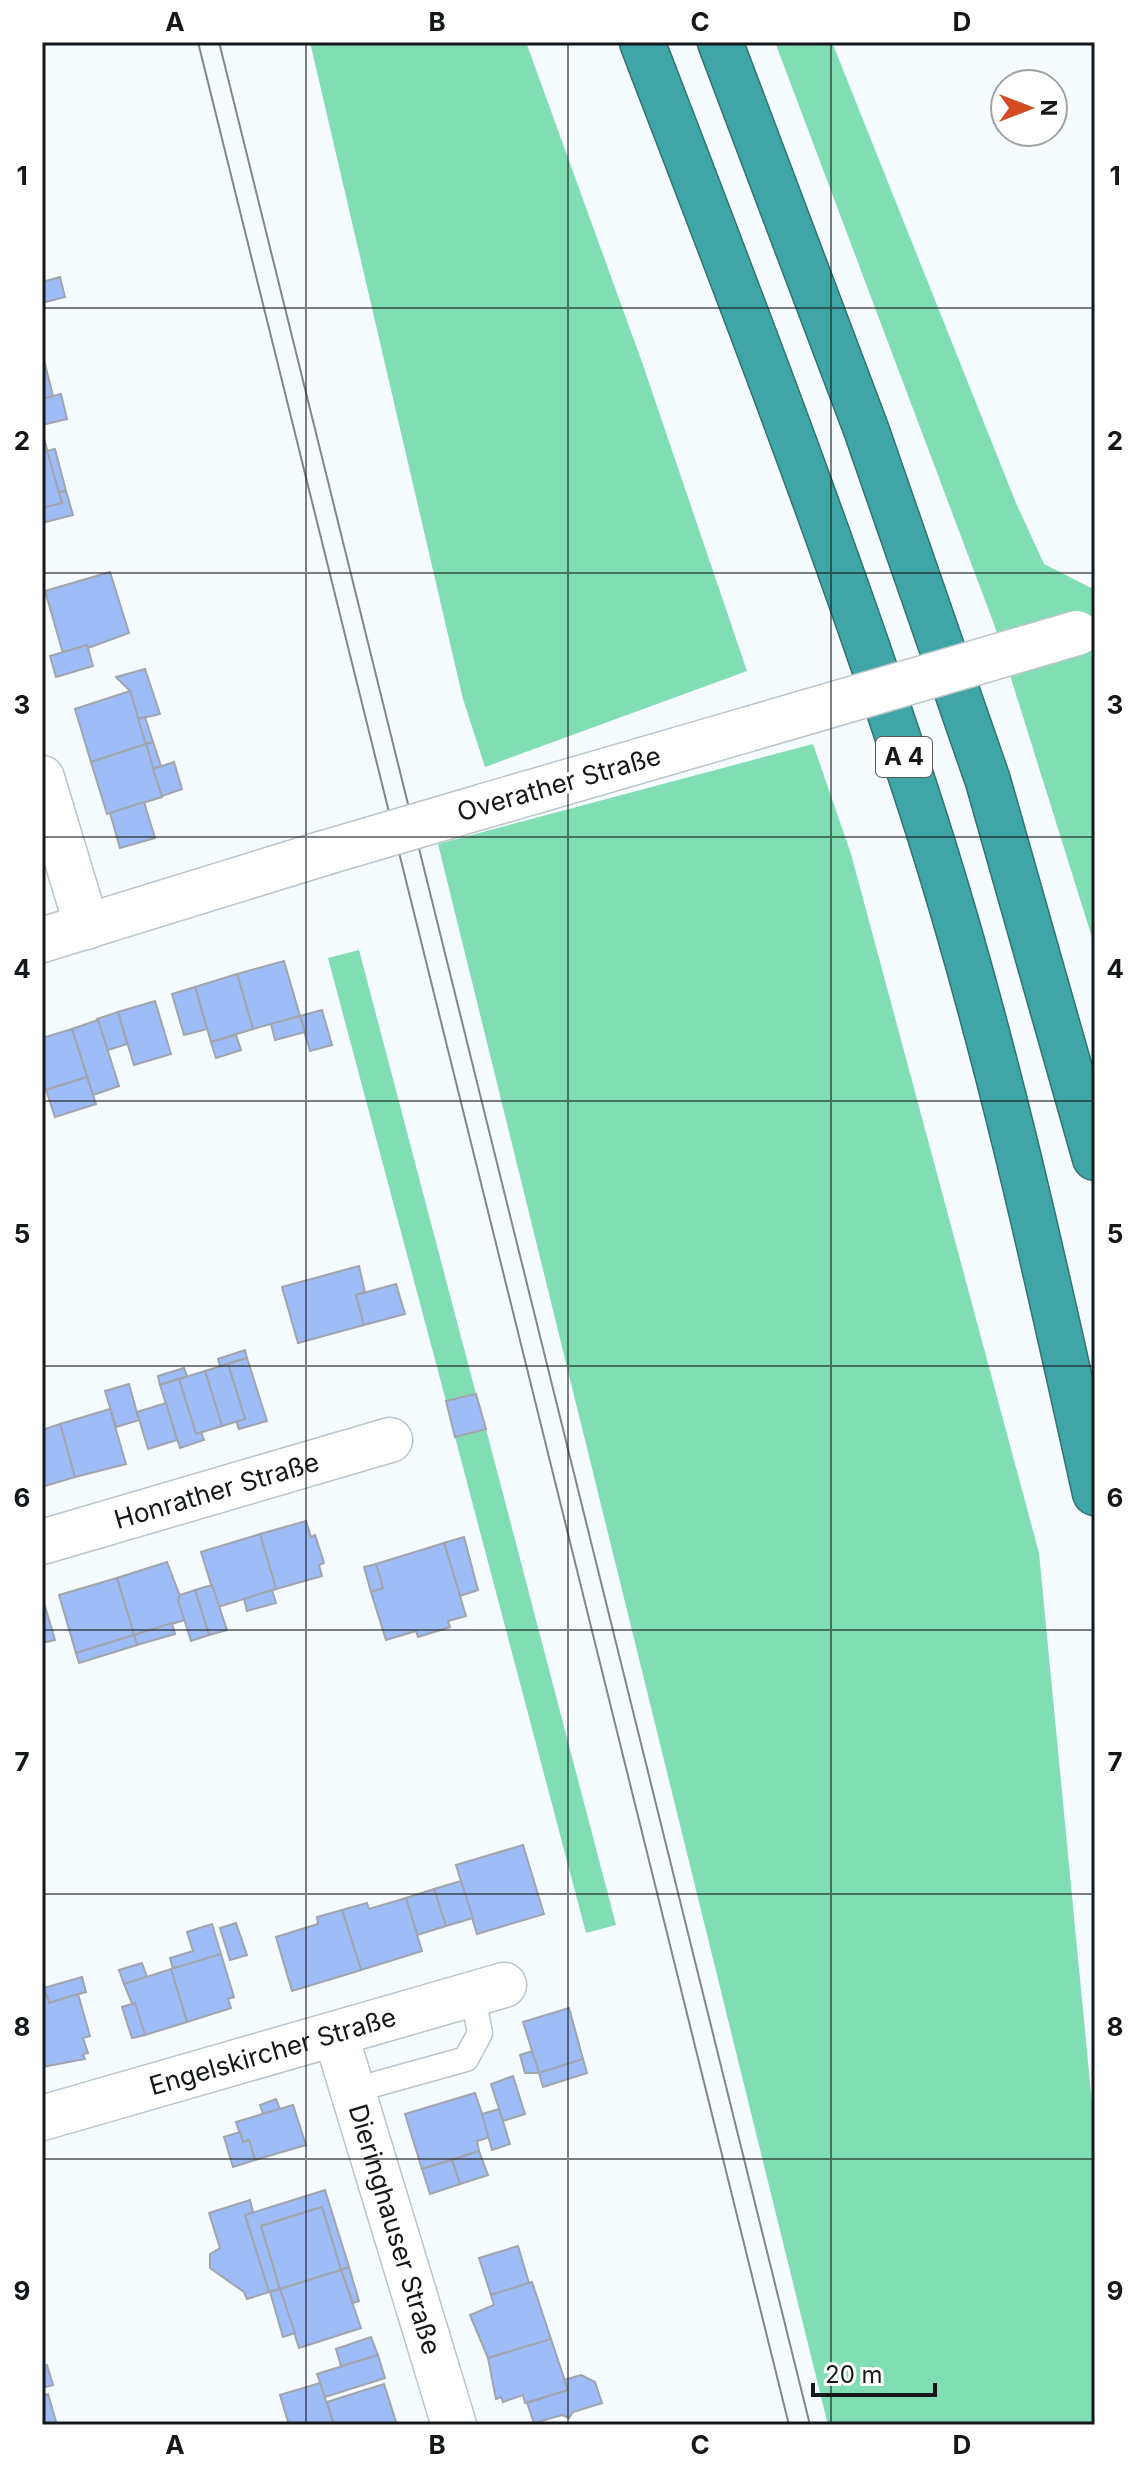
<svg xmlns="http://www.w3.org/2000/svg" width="1137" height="2467" font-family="Inter,sans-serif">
<rect width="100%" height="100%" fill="#f5fbfe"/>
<g fill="#81ddb4">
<polygon points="310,42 526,42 643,365 747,671 485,767 463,699"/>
<polygon points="775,42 832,42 1016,503 1044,564 1095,590 1095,617 1070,616 1081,652 1095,651 1095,947 994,624"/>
<polygon points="813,744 851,854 1039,1553 1095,2135 1095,2425 828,2425 438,844"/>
<polygon points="359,950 476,1394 446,1401 328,958"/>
<polygon points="486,1429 616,1925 586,1933 455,1437"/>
</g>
<g fill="#9ebcf7" stroke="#a0a5ad" stroke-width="2">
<polygon points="60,277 65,297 42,303 42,282"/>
<polygon points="42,352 53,396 42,399"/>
<polygon points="61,394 67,419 42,425 42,399"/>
<polygon points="45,442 62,503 42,508 42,443"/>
<polygon points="55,449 66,491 59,492 47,451"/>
<polygon points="66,491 73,515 42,523 42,508 62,503 59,492"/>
<polygon points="110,572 129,633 88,648 63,653 45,591"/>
<polygon points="87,645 93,666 56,677 50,656"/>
<polygon points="145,669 160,714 138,719 130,691 116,677"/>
<polygon points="130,691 146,744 91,762 75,709"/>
<polygon points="145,717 153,742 146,744 138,719"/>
<polygon points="153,742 161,766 153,769 146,744"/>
<polygon points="146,744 162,797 107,814 91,762"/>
<polygon points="174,762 182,789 162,796 153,769"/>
<polygon points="144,802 155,838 120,848 110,813"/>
<polygon points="284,961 300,1016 253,1029 237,974"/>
<polygon points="237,974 253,1029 211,1042 195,987"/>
<polygon points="195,987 207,1029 184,1035 172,994"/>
<polygon points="155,1001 171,1054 134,1065 118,1012"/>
<polygon points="322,1010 332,1045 310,1051 300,1016"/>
<polygon points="118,1012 127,1044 108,1050 97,1019"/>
<polygon points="300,1016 305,1032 275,1040 271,1024"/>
<polygon points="98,1020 119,1086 93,1095 72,1029"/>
<polygon points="72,1029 87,1077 46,1090 42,1076 42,1038"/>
<polygon points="236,1035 241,1050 216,1058 211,1042"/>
<polygon points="87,1077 96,1104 55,1117 46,1090"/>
<polygon points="359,1266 365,1292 356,1295 364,1325 298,1343 282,1287"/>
<polygon points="396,1284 405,1314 364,1325 356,1295"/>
<polygon points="245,1350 247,1358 220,1366 218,1359"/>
<polygon points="247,1358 267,1421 239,1429 236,1421 245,1419 228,1364"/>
<polygon points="228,1364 245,1419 222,1426 205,1371"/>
<polygon points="184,1368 187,1376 160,1385 158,1376"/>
<polygon points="205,1371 222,1426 196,1434 179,1379"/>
<polygon points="179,1379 196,1434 201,1432 204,1440 180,1448 160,1385"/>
<polygon points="129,1384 139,1420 116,1427 105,1391"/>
<polygon points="476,1394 486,1429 455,1437 446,1401"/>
<polygon points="166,1403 177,1440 148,1449 137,1412"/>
<polygon points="110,1409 126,1464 75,1477 60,1424"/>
<polygon points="60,1424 75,1477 42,1487 42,1430"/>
<polygon points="306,1521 311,1537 315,1535 324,1563 319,1565 322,1576 276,1589 260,1534"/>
<polygon points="260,1534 276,1589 218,1607 201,1552"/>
<polygon points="464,1537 478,1590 460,1596 444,1543"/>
<polygon points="444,1543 466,1616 448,1621 450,1627 418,1637 416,1631 386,1640 371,1592 383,1588 376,1564"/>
<polygon points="167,1562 181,1599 178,1600 185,1620 134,1635 117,1578"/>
<polygon points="376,1564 383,1588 371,1592 364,1567"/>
<polygon points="117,1578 134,1635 76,1653 59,1595"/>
<polygon points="212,1585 227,1630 209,1635 195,1590"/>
<polygon points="195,1590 209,1635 191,1641 178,1600 180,1595"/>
<polygon points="272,1590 276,1603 247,1611 244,1599"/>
<polygon points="44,1603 55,1640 42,1643 42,1604"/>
<polygon points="172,1623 175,1634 137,1645 134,1635"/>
<polygon points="134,1635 137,1645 79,1663 76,1653"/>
<polygon points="523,1845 544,1914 477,1934 456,1865"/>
<polygon points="461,1881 473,1918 446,1926 434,1889"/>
<polygon points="434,1889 446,1926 417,1935 406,1898"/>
<polygon points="406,1898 422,1951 361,1970 342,1910 367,1903 369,1909"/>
<polygon points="342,1910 361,1970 292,1991 276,1937 318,1924 317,1917"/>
<polygon points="236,1923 247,1955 230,1960 220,1928"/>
<polygon points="212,1924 221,1954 173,1969 170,1958 193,1951 187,1932"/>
<polygon points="221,1954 234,1997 228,1999 231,2008 187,2022 171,1969"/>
<polygon points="142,1963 147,1977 124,1984 119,1970"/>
<polygon points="171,1969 187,2022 145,2035 124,1984"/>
<polygon points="82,1977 86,1992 49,2003 44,1988"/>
<polygon points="78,1994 90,2036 83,2038 88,2053 83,2054 85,2059 42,2067 42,1998 47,1996 49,2003"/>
<polygon points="135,2003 145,2035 132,2038 122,2007"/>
<polygon points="569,2008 583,2059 539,2073 523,2022"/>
<polygon points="532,2051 539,2073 525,2073 520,2055"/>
<polygon points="583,2059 587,2073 543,2087 539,2073"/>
<polygon points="513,2076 525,2114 503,2121 491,2084"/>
<polygon points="475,2093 490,2137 477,2141 479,2151 422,2169 405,2114"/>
<polygon points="276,2099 280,2109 263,2114 260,2105"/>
<polygon points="293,2105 306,2145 255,2160 249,2140 243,2142 236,2122"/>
<polygon points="499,2109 510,2144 492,2150 482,2114"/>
<polygon points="240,2132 243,2142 249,2140 255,2160 233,2167 224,2137"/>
<polygon points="479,2151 488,2175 460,2184 452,2160"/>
<polygon points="452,2160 460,2184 430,2194 422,2169"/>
<polygon points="325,2190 349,2267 341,2270 322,2207 261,2226 280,2289 269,2292 245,2215"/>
<polygon points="250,2200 253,2212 245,2215 269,2292 247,2299 244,2292 210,2268 210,2254 220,2248 209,2213"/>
<polygon points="322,2207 341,2270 280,2289 261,2226"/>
<polygon points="518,2246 529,2283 491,2295 479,2258"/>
<polygon points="349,2267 359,2301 353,2303 341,2270"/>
<polygon points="341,2270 361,2328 299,2348 280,2289"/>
<polygon points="532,2282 551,2339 488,2358 470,2315 494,2305 491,2295"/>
<polygon points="280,2289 295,2333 283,2337 270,2292"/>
<polygon points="371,2337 378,2355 341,2366 336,2349"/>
<polygon points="551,2339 568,2390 525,2403 523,2395 503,2402 501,2397 496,2399 488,2358"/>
<polygon points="378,2355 385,2378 325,2397 317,2374"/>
<polygon points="47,2365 53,2385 42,2388 42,2367"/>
<polygon points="581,2375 595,2382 602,2403 573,2412 569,2418 562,2415 534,2423 527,2403 568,2390 564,2380"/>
<polygon points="320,2383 334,2425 289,2425 280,2395"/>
<polygon points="384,2384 397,2425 334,2425 327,2402"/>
<polygon points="48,2394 57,2425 42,2425 42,2396"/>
</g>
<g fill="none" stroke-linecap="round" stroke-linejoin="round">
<defs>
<polyline id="lane" points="351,2091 466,2059 480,2033 472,1992"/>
<g id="street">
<polyline points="42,778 87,927"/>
<polyline points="484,806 749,729"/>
<polyline points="42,940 324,853"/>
<path id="s1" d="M42,1542L390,1440"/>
<path id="s2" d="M336,2036L454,2425"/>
<path id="s3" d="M42,2118L504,1985"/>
</g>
<g id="highway">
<path d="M642,42C739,294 836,546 920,804C993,1029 1044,1262 1095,1493"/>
<polyline points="720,42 866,429 988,781 1095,1158"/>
</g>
</defs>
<use href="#lane" stroke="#bbc5ca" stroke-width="27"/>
<use href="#street" stroke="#bbc5ca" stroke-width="47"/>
<use href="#highway" stroke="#307476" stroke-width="47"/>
<use href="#lane" stroke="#fff" stroke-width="24"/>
<use href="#street" stroke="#fff" stroke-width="44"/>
<use href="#highway" stroke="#3fa5a7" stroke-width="44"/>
<g stroke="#828789" stroke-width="2">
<polyline points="198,42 789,2425"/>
<polyline points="219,42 810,2425"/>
</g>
<defs>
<g id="street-bridge">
<polyline points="749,729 1077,633"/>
<polyline points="324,853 484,806"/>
</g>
</defs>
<use href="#street-bridge" stroke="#bbc5ca" stroke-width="47" stroke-linecap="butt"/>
<use href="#street-bridge" stroke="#fff" stroke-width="44"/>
</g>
<path fill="none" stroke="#14181a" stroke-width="2" stroke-opacity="0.55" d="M306,42V2425M568,42V2425M831,42V2425M42,308H1095M42,573H1095M42,837H1095M42,1101H1095M42,1366H1095M42,1630H1095M42,1894H1095M42,2159H1095"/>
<g text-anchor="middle" stroke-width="7" stroke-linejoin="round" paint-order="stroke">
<rect fill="#fff" stroke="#5a5d5f" stroke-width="2" x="876" y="737" width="56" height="40" rx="6"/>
<g font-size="24" font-weight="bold" fill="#14181a">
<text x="904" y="765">A 4</text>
</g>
<g font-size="26" fill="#14181a" stroke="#fff">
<text transform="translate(559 784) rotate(-16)" y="9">Overather Straße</text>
<text dy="9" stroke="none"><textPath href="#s1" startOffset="182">Honrather Straße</textPath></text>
<text dy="9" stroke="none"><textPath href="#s3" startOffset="240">Engelskircher Straße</textPath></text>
<text dy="9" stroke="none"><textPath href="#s2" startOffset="202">Dieringhauser Straße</textPath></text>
</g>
</g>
<rect width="1137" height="2467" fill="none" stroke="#ffffff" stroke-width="88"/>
<g transform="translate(1029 108) rotate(90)"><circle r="38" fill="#ffffff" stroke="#a1a3a3" stroke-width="2"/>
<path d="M0-6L14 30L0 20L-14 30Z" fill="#d34b21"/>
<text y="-12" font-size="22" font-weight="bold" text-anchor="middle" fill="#14181a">N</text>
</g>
<path d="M813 2383v12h122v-12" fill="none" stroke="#14181a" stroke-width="4"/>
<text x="825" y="2383" font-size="24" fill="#14181a" stroke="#ffffff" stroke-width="6" paint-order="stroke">20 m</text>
<rect x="44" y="44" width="1049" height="2379" fill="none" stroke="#14181a" stroke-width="3"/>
<g font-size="26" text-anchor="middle" font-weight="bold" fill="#14181a">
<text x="175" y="31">A</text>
<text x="437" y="31">B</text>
<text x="700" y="31">C</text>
<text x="962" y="31">D</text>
<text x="22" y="185">1</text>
<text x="1115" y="185">1</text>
<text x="22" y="450">2</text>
<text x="1115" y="450">2</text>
<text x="22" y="714">3</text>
<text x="1115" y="714">3</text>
<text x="22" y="978">4</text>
<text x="1115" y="978">4</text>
<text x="22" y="1243">5</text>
<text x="1115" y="1243">5</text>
<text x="22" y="1507">6</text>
<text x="1115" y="1507">6</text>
<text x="22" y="1771">7</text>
<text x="1115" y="1771">7</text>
<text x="22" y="2036">8</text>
<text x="1115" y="2036">8</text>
<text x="22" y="2300">9</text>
<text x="1115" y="2300">9</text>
<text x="175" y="2454">A</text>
<text x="437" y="2454">B</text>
<text x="700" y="2454">C</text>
<text x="962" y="2454">D</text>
</g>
</svg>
